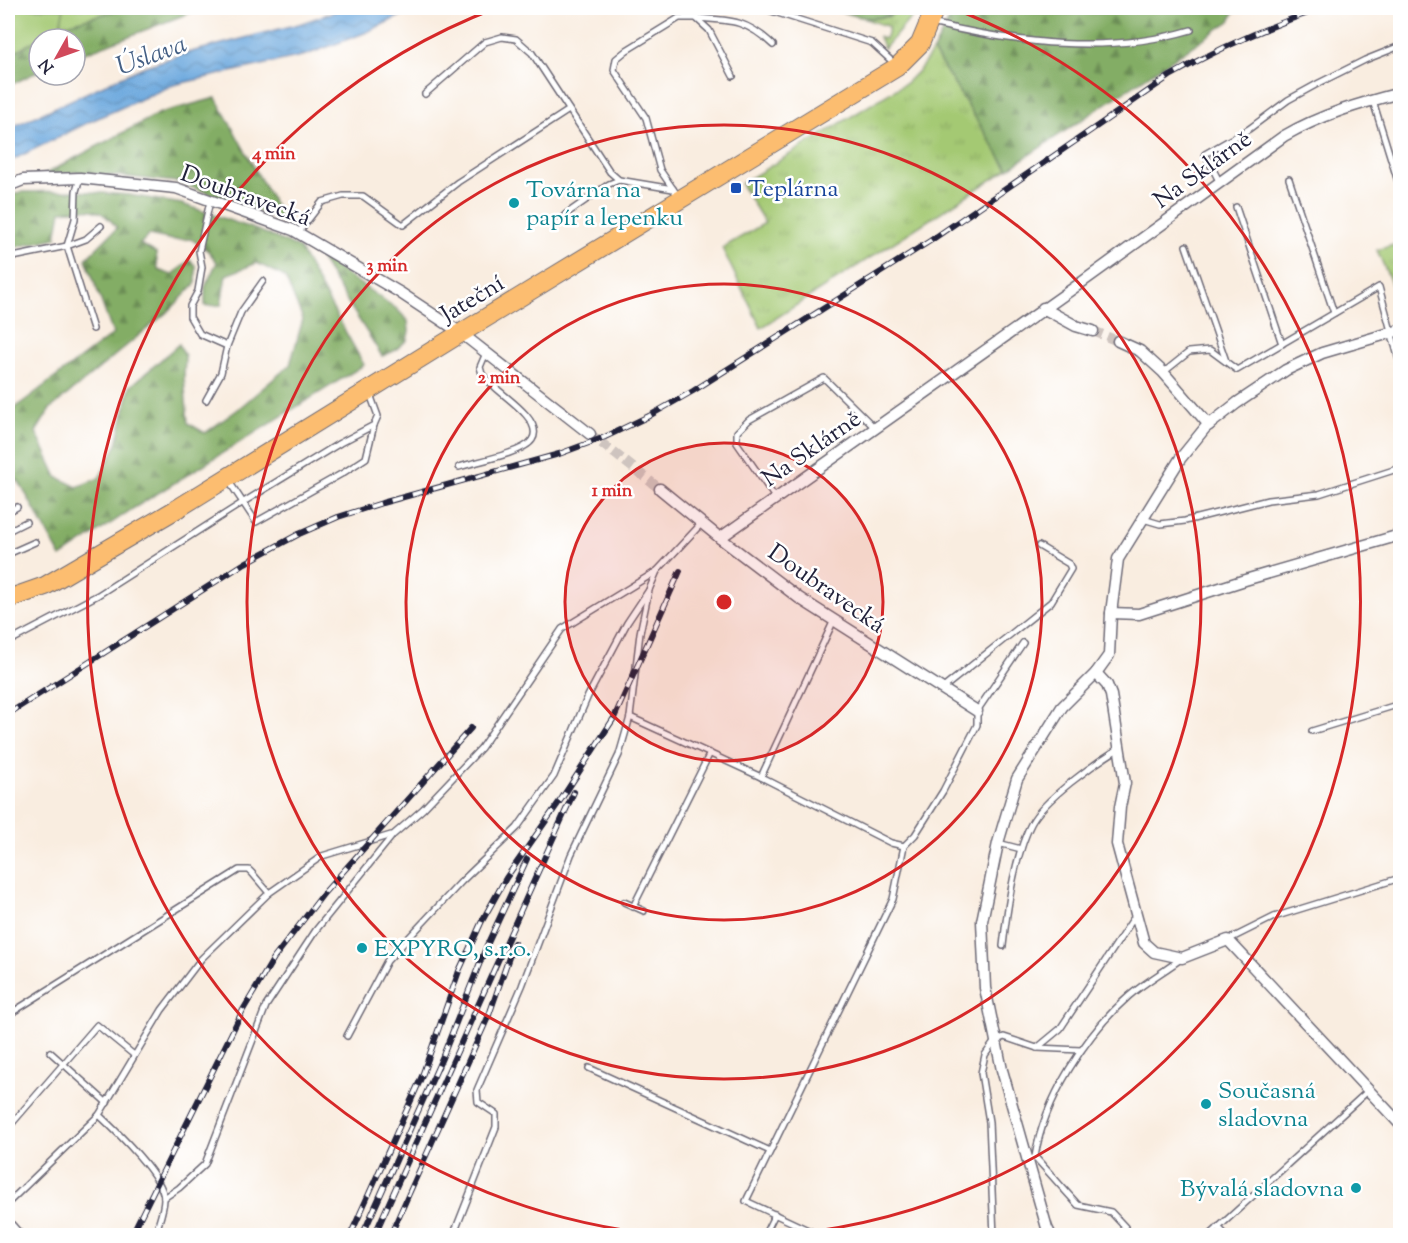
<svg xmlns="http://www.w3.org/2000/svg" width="1408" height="1243" font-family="'Sorts Mill Goudy',serif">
<defs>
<pattern id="grass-tufts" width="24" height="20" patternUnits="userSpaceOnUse" patternTransform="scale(1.5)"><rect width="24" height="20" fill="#a4c973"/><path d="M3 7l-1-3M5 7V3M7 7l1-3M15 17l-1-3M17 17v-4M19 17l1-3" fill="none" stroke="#8dac64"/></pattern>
<pattern id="forest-firs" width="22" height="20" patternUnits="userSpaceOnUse" patternTransform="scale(1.5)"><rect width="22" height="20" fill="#83ad65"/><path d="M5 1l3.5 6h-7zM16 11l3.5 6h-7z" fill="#6b8c54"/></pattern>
<pattern id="water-waves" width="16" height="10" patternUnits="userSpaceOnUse" patternTransform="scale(1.5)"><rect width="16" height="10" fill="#6da9de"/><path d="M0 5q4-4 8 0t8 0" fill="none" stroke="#5989b5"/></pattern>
</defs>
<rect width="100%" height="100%" fill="#fff"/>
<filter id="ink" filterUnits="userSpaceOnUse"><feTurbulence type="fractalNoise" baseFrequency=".0167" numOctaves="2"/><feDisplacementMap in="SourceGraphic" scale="12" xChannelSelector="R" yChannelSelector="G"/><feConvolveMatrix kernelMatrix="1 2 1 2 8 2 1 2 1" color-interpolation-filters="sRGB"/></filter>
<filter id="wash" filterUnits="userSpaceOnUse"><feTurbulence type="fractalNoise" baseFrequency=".008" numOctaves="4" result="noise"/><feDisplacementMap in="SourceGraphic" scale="24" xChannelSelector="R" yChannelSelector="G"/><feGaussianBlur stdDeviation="1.35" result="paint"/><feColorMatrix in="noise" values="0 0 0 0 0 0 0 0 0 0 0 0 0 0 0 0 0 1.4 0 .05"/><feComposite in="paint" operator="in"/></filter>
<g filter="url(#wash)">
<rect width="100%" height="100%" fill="#f9ede0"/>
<g fill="url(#grass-tufts)" stroke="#637657" stroke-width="1.5">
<polygon points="8,8 125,8 61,26 8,56"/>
<path d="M915,8H921C917,15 913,15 908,21C899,31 893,40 884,48L879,37L885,39L889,27L866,19L873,17H888L902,9L912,13Z"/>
<polygon points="933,51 1008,169 761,328 722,248 765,223 741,184 906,83 920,69"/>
<polygon points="1400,243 1400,295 1393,287 1377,250"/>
</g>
<g fill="url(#forest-firs)" stroke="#526850" stroke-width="1.5" fill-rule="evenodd">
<polygon points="125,8 202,8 75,57 75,39 39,39 39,71 8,86 8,56 60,26"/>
<path d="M830,8H915L912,14L902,9C874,25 858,17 830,8Z"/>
<polygon points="963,8 986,8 1057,14 1142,11 1174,8 1236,8 1230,21 1008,169 933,51 953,12 960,11"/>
<polygon points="216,98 283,220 177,182 79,172 43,175 160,113"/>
<path d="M76,191L129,195L182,204L260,231L299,248L364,365L134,508L61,557L18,480L8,486V413L113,334L86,259L117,228C100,205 87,209 61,211L56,238L8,249V196L20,192ZM149,235L173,240L191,239L208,251L217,262L205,287V306L221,305L226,275L257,263L285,277L303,319L290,365L237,410L205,433L188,423L184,378L185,356L179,344L130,387L117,444L99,478L77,487L57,477L36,432L50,409L171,309L196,283V266L190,260L172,275L158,270L156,253L140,244Z"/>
<polygon points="318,255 397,309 408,321 409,331 407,340 394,351 382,356"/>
</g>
<polygon fill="#a4c973" stroke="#637657" stroke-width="1.5" points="8,8 64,8 60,26 8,56"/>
<polygon fill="url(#water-waves)" stroke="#48668c" stroke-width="1.5" points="345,8 417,8 367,32 306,55 173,85 91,121 8,162 8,129 143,67 187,53 299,24"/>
</g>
<g filter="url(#ink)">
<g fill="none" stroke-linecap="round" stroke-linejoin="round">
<g stroke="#cec4bf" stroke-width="10" stroke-dasharray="10 5" stroke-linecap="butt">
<polyline points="1093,331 1118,341"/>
<polyline points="590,434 660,489"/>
</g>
<defs>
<g id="service">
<polyline points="762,8 872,43 896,65"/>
<path d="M696,18C731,20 747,20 773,45"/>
<path d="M931,23C1015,43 1107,55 1191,30"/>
<polyline points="425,94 485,42 502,37 516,39 532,53 610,172 619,180"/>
<polyline points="1373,101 1400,188"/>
<polyline points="80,178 76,191 75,219 67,246 93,329"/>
<polyline points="1289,179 1334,313"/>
<polyline points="1219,181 1205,154 1249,129 1288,100 1319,83 1365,60 1400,46"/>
<polyline points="678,196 660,170 646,118 614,70 616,59 627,50 679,18 696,18 709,30 733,76"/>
<polyline points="210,201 199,251 202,267 198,291 190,306 190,317 200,334 227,346"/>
<polyline points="1236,207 1282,344"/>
<polyline points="557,224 566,214 609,184 619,180 673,189"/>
<polyline points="298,233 322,202 343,196 363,196 403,225 458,182 569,110"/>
<polyline points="1186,246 1226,361"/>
<polyline points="8,258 67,246 86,239 101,226"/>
<polyline points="1164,372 1189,352 1210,350 1237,370 1379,287 1400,364"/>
<polyline points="206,400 221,373 227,346 241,312 263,281"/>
<path d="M459,467C475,462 524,453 532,440C538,431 532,422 526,415C513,400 495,390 482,374L480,367L486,353"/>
<polyline points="228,480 256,522 343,473 366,458 374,425"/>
<polyline points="776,499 737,443 737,432 749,420 824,378 875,428"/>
<polyline points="8,512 17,507"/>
<polyline points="1143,519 1160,524 1185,521 1268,500 1319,494 1400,468"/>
<polyline points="8,531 26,522"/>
<polyline points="8,554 35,542"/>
<polyline points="8,642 98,595 242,503 340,443 374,425 378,416 370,394"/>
<polyline points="942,689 1051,602 1071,569 1069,564 1039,546"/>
<polyline points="630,717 761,777 891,843 904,846 915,835 943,791 977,725 977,711 1023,643"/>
<polyline points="1312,731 1400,704"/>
<polyline points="761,777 834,620"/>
<polyline points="998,843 1021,849"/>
<polyline points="624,902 644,911"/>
<polyline points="633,907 710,753"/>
<polyline points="1228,940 1274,917 1400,878"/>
<path d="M1003,946C1007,909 1014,857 1031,824C1044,799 1094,764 1118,749"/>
<polyline points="8,1015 239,870 249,870 252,873 269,893"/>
<polyline points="347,1036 387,961 462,881 517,828 554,776 588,696 627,623 649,590 657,571 702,523"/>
<polyline points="1037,1048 1081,1050"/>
<polyline points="50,1052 107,1103"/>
<polyline points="589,1068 770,1151"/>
<path d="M99,1115C115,1130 164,1177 164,1199C164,1210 158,1224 155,1236"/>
<polyline points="8,1128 97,1025 134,1055"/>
<polyline points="1035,1157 1078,1205 1111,1212 1125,1227"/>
<path d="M1028,1161L1035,1157C1044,1099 1086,1034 1129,996C1145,982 1165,971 1182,958"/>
<polyline points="164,1198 179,1188 205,1164 266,1006 316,930 393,835 423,809 481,748 562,629 657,571"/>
<polyline points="8,1203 99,1115 162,1010 201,959 269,893 322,856 391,835"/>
<polyline points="8,1220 22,1236"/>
<polyline points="1218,1227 1227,1236"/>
<polyline points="453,1236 496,1127 496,1114 478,1102 477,1090 522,986 571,855 619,755 630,717 640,633 649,590"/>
<polyline points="764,1236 775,1214"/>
<polyline points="821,1236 746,1201 893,899 904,846"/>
<polyline points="994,1236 989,1122 981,1073 985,1055 995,1041 1004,1037 1037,1048 1060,1029 1135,916"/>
<polyline points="1209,1236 1369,1090"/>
</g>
<g id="minor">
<polyline points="8,186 23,180 80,178 176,188 293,230 399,292 461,333 590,434"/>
<polyline points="1043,308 1076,326 1093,331"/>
<polyline points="1118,341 1140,351 1163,372 1209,425"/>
<polyline points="660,489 720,538 799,598 977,711"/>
<path d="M720,538L1078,285L1284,136C1320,115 1361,103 1400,93"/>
<polyline points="1111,613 1139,614 1245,580 1400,535"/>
<polyline points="1096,673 1107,685 1111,695 1125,783 1120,807 1117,844 1144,943 1154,952 1182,958 1228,940 1400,1124"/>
<polyline points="1051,1236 1047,1228 1002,1070 985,988 982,921 998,843 1017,779 1062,707 1096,673 1109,655 1111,613 1118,559 1180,459 1205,428 1237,403 1286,370 1322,353 1400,330"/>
</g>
<polyline id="primary" points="8,599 45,586 180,507 461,333 897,67 920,44 935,8"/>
</defs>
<use href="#service" stroke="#6d6975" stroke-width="8"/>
<use href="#minor" stroke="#6d6975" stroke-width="13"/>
<use href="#primary" stroke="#6d6975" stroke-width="20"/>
<use href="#service" stroke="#fff" stroke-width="5"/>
<use href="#minor" stroke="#fff" stroke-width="10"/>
<use href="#primary" stroke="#fcbd6f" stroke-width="18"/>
<defs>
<g id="rail">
<path d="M8,714L245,563L299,534L338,517L382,503L559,454L605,437L649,416L693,391L930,241L1170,76C1219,48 1269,26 1322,8"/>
<polyline points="131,1236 243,1010 274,958 324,893 471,728"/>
<polyline points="350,1236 422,1076 459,971 482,921 506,878 562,798 614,718 680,571"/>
<polyline points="362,1236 442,1058 487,945 527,859"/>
<polyline points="374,1236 574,792"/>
<polyline points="390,1236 489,1015 514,943"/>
</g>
</defs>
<use href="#rail" stroke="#22223b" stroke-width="6"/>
<use href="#rail" stroke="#fff" stroke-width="4" stroke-dasharray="11" stroke-linecap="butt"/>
</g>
</g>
<circle cx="724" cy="602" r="159" fill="#d62828" fill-opacity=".12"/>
<g fill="none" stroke="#d62828" stroke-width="3">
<circle cx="724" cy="602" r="159"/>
<circle cx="724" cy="602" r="318"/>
<circle cx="724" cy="602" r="477"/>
<path d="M663 1235A636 636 0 0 1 496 8M952 8A636 636 0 0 1 785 1235"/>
</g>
<rect fill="#1a4fb4" stroke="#fff" stroke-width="2" x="730" y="182" width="12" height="12" rx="3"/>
<g fill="#0f9aa8" stroke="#fff" stroke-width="2">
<circle cx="514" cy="203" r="6"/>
<circle cx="362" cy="948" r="6"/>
<circle cx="1206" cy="1104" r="6"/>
<circle cx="1356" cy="1188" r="6"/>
</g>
<g text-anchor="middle" stroke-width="5" stroke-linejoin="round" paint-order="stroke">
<g font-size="24" fill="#22223b" stroke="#fff">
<text transform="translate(1202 169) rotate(-36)" y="8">Na Sklárně</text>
<text transform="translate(246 195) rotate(20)" y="8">Doubravecká</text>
<text transform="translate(472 298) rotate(-31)" y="8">Jateční</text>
<text transform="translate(811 448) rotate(-35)" y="8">Na Sklárně</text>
<text transform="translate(827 588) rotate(35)" y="8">Doubravecká</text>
</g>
<g font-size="24" fill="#164399" stroke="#fff" text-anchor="start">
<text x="748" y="196">Teplárna</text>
</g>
<g font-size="24" fill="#0d838f" stroke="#fff" text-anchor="start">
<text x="526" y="197">Továrna na<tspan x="526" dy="28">papír a lepenku</tspan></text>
<text x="374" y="956">EXPYRO, s.r.o.</text>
<text x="1218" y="1098">Současná<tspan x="1218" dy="28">sladovna</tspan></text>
<text x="1344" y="1196" text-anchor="end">Bývalá sladovna</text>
</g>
<g font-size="26" font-style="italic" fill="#445f84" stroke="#fff">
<text transform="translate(151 54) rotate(-20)" y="9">Úslava</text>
</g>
</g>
<circle cx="724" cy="602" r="9" fill="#d62828" stroke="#fff" stroke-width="3"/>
<g font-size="18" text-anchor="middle" font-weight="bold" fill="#d62828" stroke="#fff" stroke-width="5" stroke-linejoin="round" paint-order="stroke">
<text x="274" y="159">4 min</text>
<text x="387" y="271">3 min</text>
<text x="499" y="383">2 min</text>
<text x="612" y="496">1 min</text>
</g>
<rect width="1408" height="1243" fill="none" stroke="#fff" stroke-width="30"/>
<g transform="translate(57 57) rotate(230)"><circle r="28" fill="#ffffff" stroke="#a7a7b1" stroke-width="1.5"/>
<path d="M0-4.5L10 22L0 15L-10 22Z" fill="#d1495b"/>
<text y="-9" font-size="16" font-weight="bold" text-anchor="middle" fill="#22223b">N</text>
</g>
</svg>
